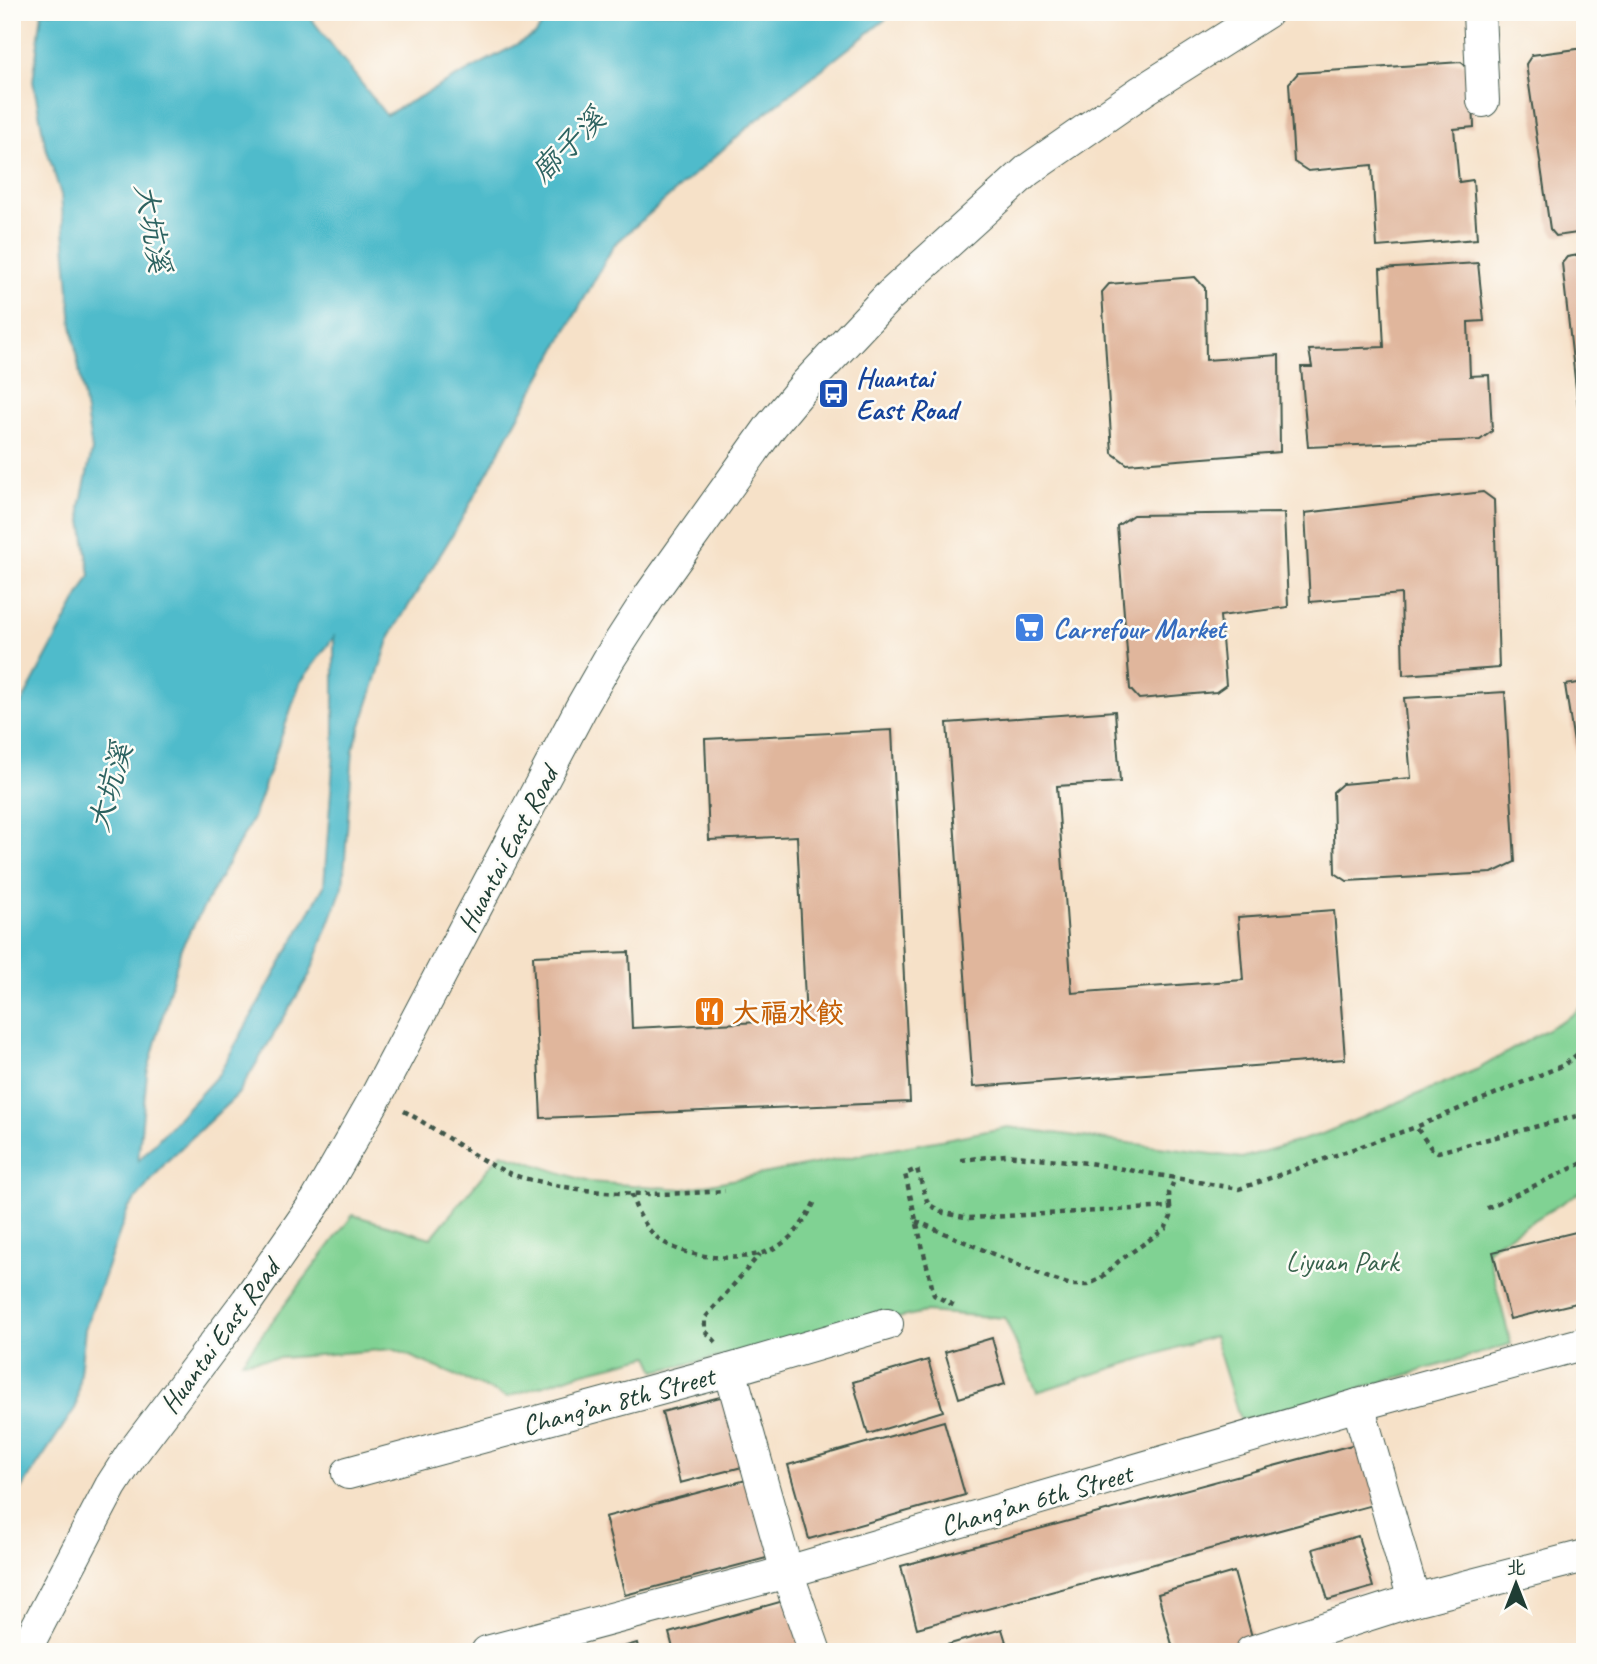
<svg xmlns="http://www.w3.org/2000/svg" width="1597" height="1664" font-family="Caveat,'LXGW WenKai TC',sans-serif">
<rect width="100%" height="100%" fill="#fdfcf7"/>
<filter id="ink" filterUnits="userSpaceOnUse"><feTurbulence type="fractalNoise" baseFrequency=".0143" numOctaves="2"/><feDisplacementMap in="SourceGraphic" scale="14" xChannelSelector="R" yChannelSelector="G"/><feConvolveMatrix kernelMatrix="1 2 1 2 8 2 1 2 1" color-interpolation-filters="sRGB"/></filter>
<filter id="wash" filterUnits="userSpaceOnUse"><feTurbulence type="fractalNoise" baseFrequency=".00686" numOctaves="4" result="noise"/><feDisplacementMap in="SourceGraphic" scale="28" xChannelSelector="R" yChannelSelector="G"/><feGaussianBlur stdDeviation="1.57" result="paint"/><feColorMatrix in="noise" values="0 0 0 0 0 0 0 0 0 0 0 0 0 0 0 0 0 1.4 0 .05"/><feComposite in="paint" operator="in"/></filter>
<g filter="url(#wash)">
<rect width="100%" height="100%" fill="#f6e1c8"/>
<polygon fill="#80d293" stroke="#508864" stroke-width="2" points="1585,1004 1585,1189 1487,1249 1511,1344 1268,1416 1240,1420 1214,1336 1037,1392 1005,1318 925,1312 656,1371 649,1356 581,1373 507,1397 393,1349 242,1361 353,1215 431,1238 501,1153 589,1182 684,1189 1008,1127 1242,1158 1322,1134 1478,1069 1572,1015"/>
<path fill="#4fbbcb" stroke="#377c80" stroke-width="2" fill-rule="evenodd" d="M42,12H306L386,115L536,34L549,12H895L753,123L614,245L455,531L391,634L353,750L343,886L310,974L238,1094L166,1162L128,1209L85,1329L76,1407L12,1503V721L90,575L80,507L92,450L72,326L61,195L45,144L33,81ZM334,637V750L324,886L219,1074L138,1161L147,1074L181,948L253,818L300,683Z"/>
<g id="blocks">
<g fill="#e0b69c">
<polygon points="1585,48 1585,232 1556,236 1550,229 1526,64 1532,55"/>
<polygon points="1461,62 1472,71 1474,127 1454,129 1459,182 1473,180 1477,239 1377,247 1372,165 1308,171 1294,162 1289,83 1298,73"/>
<polygon points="1585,254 1585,430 1580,424 1562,263 1567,257"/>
<polygon points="1478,263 1484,321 1468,322 1470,376 1489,375 1492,431 1480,440 1308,447 1301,367 1312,367 1309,350 1384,347 1380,269"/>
<polygon points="1195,277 1205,288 1206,360 1279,355 1280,452 1127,464 1112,453 1102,292 1109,284"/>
<polygon points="1483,492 1494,500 1499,668 1403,675 1401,594 1310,602 1305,513"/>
<polygon points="1284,513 1288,607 1220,616 1226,685 1216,692 1139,699 1130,689 1117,526 1133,515"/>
<polygon points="1585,682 1585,800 1583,800 1565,685"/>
<polygon points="1505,692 1515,862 1492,873 1347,881 1335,873 1333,792 1342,784 1411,778 1404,698"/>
<polygon points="1115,711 1120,782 1057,786 1072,993 1243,980 1238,917 1334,910 1345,1059 973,1087 947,723"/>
<polygon points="892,730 910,1102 541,1118 533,956 629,952 632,1028 806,1020 797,836 709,840 705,739"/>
<polygon points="1584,1230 1585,1301 1510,1319 1493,1252"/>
<polygon points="992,1338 1005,1384 959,1398 945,1352"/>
<polygon points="928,1360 943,1411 868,1434 853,1382"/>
<polygon points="728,1395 746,1466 680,1483 662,1412"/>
<polygon points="944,1421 965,1495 809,1539 788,1465"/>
<polygon points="1363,1442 1380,1503 917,1628 901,1566"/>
<polygon points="754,1478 774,1556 625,1595 605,1517"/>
<polygon points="1358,1536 1373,1587 1328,1600 1313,1549"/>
<polygon points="1234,1572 1254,1644 1227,1652 1174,1652 1158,1594"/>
<polygon points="794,1598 809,1652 674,1652 669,1633"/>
<polygon points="1002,1629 1009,1652 926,1652 926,1651"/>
<polygon points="637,1643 639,1652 609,1652 609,1651"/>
</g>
</g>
</g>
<g filter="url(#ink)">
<use href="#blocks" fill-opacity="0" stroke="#3f564a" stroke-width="2"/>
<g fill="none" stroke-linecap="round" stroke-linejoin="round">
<defs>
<g id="minor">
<polyline points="1479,12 1483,101"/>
<polyline points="730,1370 787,1572 815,1652"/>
<polyline points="1358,1405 1414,1600"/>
<polyline points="348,1473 730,1370 887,1324"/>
<polyline points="24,1652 111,1486 131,1455 247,1301 317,1200 377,1095 581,708 609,659 651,594 771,426 806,384 888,297 1028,170 1142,91 1267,12"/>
<polyline points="487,1652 787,1572 1358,1405 1585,1343"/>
<polyline points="1251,1652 1414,1600 1585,1556"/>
</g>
</defs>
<use href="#minor" stroke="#3f564a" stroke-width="34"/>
<g stroke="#3f564a" stroke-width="4.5" stroke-dasharray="5 5" stroke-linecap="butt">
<polyline points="1585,1048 1564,1065 1416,1127 1431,1148 1438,1152 1577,1116 1585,1111"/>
<path d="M404,1111C440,1131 473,1158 511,1174C521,1178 532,1180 542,1182C602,1197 664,1195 725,1191"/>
<polyline points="961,1160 1006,1155 1089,1163 1239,1189 1416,1127"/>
<path d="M632,1194C634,1209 647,1230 659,1239C688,1261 753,1265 783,1243C797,1233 808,1216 815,1201"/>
<polyline points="1170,1207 1169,1193 1175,1178"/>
<polyline points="1487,1208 1585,1162"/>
<polyline points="916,1221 1049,1278 1071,1285 1087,1285 1100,1279 1119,1261 1165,1229 1171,1217 1170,1207 970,1218 944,1213 928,1204 917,1169 905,1174 934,1295 955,1306"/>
<polyline points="716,1342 705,1331 705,1318 760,1254"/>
</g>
<use href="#minor" stroke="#fff" stroke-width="32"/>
</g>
</g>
<defs>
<symbol id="bus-square" viewBox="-11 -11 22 22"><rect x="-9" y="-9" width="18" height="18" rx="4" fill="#1a4fb4" stroke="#fdfcf7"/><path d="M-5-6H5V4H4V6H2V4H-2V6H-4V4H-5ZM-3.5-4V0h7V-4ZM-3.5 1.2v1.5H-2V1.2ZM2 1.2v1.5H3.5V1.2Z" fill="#fff"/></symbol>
<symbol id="supermarket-square" viewBox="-11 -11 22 22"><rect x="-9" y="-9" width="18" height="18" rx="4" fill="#3f7fe0" stroke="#fdfcf7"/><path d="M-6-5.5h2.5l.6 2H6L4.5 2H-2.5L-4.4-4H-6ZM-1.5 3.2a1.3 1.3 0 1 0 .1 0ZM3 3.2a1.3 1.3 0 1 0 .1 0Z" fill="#fff"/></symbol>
<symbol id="restaurant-square" viewBox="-11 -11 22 22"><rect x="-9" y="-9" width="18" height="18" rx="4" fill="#e8710a" stroke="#fdfcf7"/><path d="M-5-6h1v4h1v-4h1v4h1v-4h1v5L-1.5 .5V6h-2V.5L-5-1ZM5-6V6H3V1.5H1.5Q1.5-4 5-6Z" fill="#fff"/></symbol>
</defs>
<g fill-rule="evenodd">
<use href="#bus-square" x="816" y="376" width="35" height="35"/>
<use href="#supermarket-square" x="1012" y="610" width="35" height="35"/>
<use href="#restaurant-square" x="692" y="994" width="35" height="35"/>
</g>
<g text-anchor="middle" stroke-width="5" stroke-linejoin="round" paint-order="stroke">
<g font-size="28" font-weight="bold" fill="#164399" stroke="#fdfcf7" text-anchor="start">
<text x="856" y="387">Huantai<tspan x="856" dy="32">East Road</tspan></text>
</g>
<g font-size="28" font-weight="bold" fill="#366cbe" stroke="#fdfcf7" text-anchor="start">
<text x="1053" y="638">Carrefour Market</text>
</g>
<g font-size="28" fill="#1f3d34" stroke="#fdfcf7">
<text transform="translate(507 849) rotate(-62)" y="10">Huantai East Road</text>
<text transform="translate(219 1336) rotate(-54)" y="10">Huantai East Road</text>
<text transform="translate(618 1400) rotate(-15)" y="10">Chang’an 8th Street</text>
<text transform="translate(1036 1499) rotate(-16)" y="10">Chang’an 6th Street</text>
</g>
<g font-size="28" font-weight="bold" fill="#c56008" stroke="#fdfcf7" text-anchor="start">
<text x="732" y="1022">大福水餃</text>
</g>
<g font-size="28" fill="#37624c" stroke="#fdfcf7">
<text x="1342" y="1271">Liyuan Park</text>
</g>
<g font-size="30" font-style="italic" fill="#2d6361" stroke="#fdfcf7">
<text transform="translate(568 145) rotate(-45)" y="10">廍子溪</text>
<text transform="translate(153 228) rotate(80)" y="10">大坑溪</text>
<text transform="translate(110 787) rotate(-74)" y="10">大坑溪</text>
</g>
</g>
<rect width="1597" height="1664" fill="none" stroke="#fdfcf7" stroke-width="42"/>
<g transform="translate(1516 1584)" stroke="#fdfcf7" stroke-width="5" paint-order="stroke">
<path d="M0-5L12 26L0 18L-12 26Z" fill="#1f3d34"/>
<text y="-10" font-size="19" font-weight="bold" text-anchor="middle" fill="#1f3d34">北</text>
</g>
</svg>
